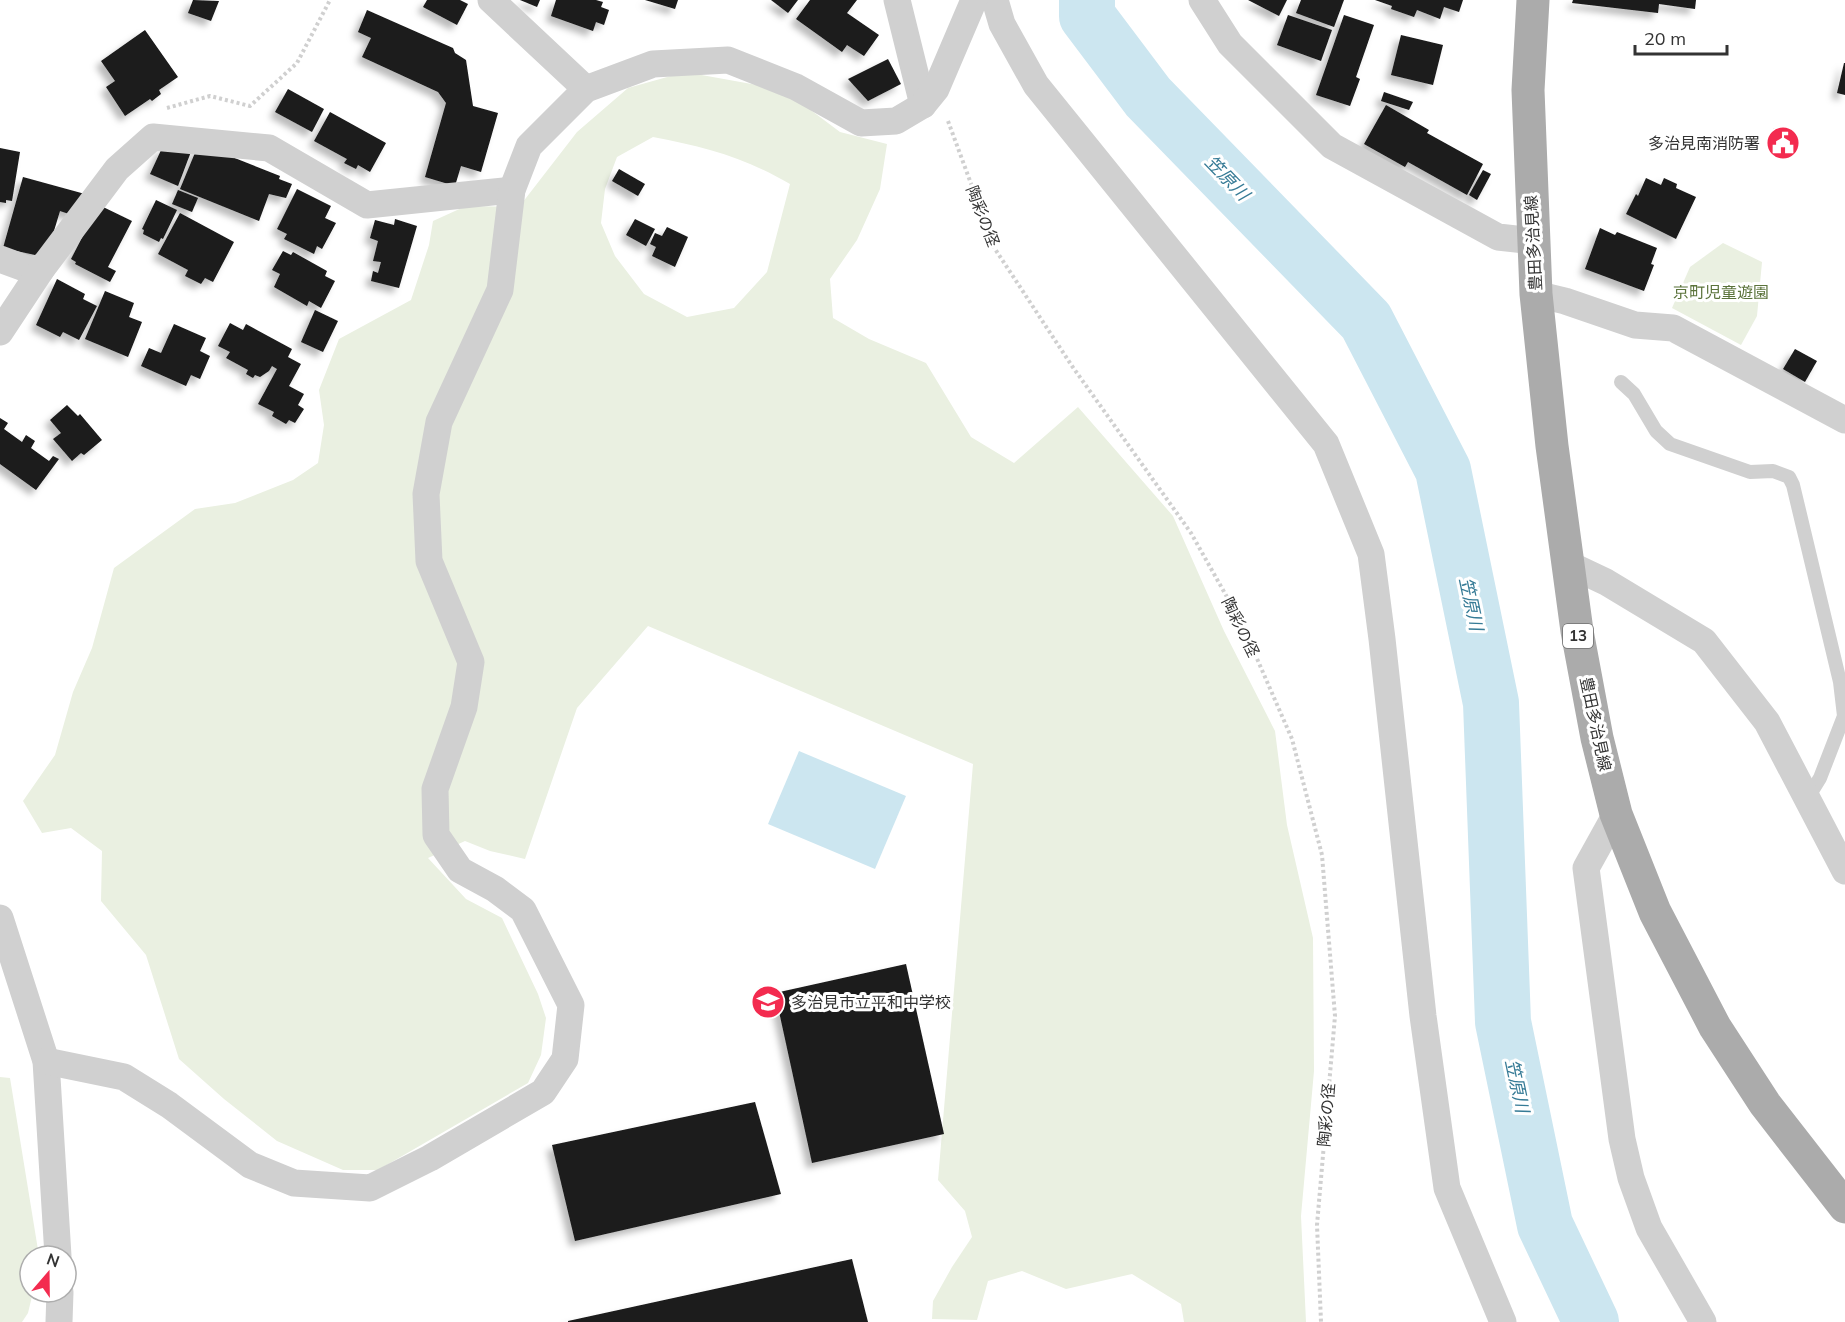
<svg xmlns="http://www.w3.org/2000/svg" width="1845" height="1322" font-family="Mulish,'Noto Sans JP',sans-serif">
<defs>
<filter id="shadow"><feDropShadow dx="-5.5" dy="5.5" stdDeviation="3" flood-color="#0004"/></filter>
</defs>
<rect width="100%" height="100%" fill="#fff"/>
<g fill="#eaf0e1" fill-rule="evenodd">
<path d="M685,72L784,90L840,132L887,144L880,189L857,240L830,279L833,318L869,339L926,363L971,437L1014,463L1078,407L1173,516L1224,631L1275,731L1287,825L1313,938L1314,1071L1301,1216L1306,1322H1184L1181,1304L1132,1274L1066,1289L1022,1271L988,1281L977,1320L932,1319L933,1301L952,1267L972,1237L965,1211L938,1180L973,764L648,626L577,708L525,859L490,851L465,841L428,858L466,899L502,918L538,994L546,1018L541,1055L528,1083L378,1170H343L277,1141L224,1099L179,1059L146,955L101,901L102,851L71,828L42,833L23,801L55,755L73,692L92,648L114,568L195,509L235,503L293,480L318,463L324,425L319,390L339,339L411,300L429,245L433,221L466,206L519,207L577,132L628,88ZM653,137C705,147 744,157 790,184L767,272L734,308L687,317L644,294L615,256L601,223L605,189L617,157Z"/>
<polygon points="1723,243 1762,262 1757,316 1741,345 1672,308 1690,267"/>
<polygon points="0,1077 10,1078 39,1256 30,1256 30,1292 33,1292 28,1313 22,1322 0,1322"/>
</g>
<polygon fill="#cce6f0" points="799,751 906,796 875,869 768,824"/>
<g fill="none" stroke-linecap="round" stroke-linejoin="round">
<polyline stroke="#cce6f0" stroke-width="56" points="1087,0 1087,16 1148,97 1366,321 1443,470 1491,703 1503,1022 1545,1225 1591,1322"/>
</g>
<g fill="#1a1a1a" filter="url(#shadow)">
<polygon points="193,0 219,1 211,21 188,13"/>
<polygon points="427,0 460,0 468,4 457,25 423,7"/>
<polygon points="520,0 540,0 537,7"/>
<polygon points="556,0 596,0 603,2 601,7 609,10 604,25 596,22 593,31 551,16"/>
<polygon points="645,0 678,0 675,9"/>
<polygon points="771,0 798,0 788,13"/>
<polygon points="810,0 857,0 847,13 879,35 864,56 847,45 842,52 796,19"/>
<polygon points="1248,0 1287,0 1279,16"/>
<polygon points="1301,0 1344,0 1334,27 1296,13"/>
<polygon points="1375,0 1463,0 1459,12 1444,7 1440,19 1417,10 1414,17 1391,9 1392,6"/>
<polygon points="1573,0 1696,0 1695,9 1659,4 1658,13 1572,3"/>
<polygon points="367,10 453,48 455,53 466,60 473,106 498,113 481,172 461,166 455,186 425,177 446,103 438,92 362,57 371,38 358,32"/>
<polygon points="1288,15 1332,30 1321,61 1277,45"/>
<polygon points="1344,15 1374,25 1356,77 1360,79 1350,106 1316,95"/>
<polygon points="145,30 178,77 159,90 161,94 152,101 150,99 125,116 106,87 115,81 101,61"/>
<polygon points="1401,35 1443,45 1433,85 1391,75"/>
<polygon points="888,59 901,84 868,101 848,79"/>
<polygon points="1844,63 1845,63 1845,95 1837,93"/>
<polygon points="288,89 324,109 312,132 275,112"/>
<polygon points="1384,92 1413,102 1409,110 1381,101"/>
<polygon points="1386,105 1429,130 1427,133 1483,164 1467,195 1408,162 1405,167 1364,144"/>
<polygon points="330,112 386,143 370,172 358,165 356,169 344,163 347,159 314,141"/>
<polygon points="0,148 20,152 12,201 6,200 6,203 0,202"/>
<polygon points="162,148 192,149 178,186 150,174"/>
<polygon points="197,148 217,151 280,176 279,179 292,184 286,198 269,194 259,221 180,189"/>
<polygon points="619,169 645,184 638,196 612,181"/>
<polygon points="1483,170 1491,174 1477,200 1469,195"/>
<polygon points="23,177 85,194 72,215 60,211 50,244 35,255 3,248"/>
<polygon points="1646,178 1661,185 1664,178 1677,184 1676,188 1696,197 1676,239 1626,214 1636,194 1638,196"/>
<polygon points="297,189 331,206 325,218 336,223 322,249 317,246 314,254 284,239 287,234 277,229"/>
<polygon points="178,190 198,198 192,212 172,204"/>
<polygon points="156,200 177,210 163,239 161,238 159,242 143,234 144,230 142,229"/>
<polygon points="99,205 132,221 108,267 116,271 110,282 75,264 76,262 71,259"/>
<polygon points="180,213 234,242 213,282 205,278 201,284 185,276 188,270 158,254"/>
<polygon points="395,219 417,226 399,288 371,281 373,271 378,273 381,262 373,261 378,241 370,238 375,220 394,225"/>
<polygon points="635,219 655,229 646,246 626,235"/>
<polygon points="667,227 688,237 675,267 652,256 656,247 650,244 655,233 662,236"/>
<polygon points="1600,228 1615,235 1617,232 1657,248 1651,264 1654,265 1644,291 1585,269"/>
<polygon points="283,251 291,255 293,252 327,271 325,276 335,281 321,308 309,301 307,306 274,287 280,274 272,270"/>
<polygon points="57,279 85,294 83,299 97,306 79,340 63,332 60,337 36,325"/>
<polygon points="105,291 134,303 129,317 142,322 128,357 85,339"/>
<polygon points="315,310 338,321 323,352 301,342"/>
<polygon points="230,323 243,330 246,324 292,349 288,357 301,364 289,386 304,394 298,405 304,409 295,423 289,420 286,424 272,416 274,412 258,404 277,369 272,366 269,371 260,377 255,375 253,378 246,374 248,370 226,358 230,352 218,346"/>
<polygon points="174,324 206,338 200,351 210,356 200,379 191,375 186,386 141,366 149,348 161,353"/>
<polygon points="1795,349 1817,361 1805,382 1783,369"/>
<polygon points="67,405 78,416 80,414 102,440 84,455 81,453 72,461 53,439 61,433 50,420"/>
<polygon points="0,418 8,423 4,429 22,442 26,435 35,441 31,448 49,461 53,456 59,459 36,490 0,464"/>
<polygon points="906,964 944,1134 812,1163 775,993"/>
<polygon points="755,1102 781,1194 575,1241 552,1145"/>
<polygon points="852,1259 868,1322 568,1322 568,1321"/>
</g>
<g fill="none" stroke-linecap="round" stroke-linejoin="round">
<g stroke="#d0d0d0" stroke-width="4" stroke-dasharray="3 3" stroke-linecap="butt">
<polyline points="167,108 210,96 250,106 297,63 330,0"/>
<polyline points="948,121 995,249 1072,366 1191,533 1241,622 1292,739 1322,855 1335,1016 1317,1225 1321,1322"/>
</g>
<polyline stroke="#d0d0d0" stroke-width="14" points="1621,382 1634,394 1656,431 1670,444 1750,472 1773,471 1789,477 1793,485 1840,682 1844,716 1820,778 1807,799"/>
<g stroke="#d0d0d0" stroke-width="27">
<polyline points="491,0 586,89"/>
<polyline points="897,0 923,105"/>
<polyline points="995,0 1002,24 1036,85 1326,444 1371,554 1382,639 1423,1016 1447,1188 1503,1322"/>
<polyline points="1202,0 1230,44 1332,146 1498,237 1533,241"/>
<polyline points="0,259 30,270 41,270"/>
<polyline points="1536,294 1565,301 1635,325 1673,328 1845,420"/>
<polyline points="0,332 41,270 117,169 153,137 269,148 367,205 512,190"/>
<polyline points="1568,564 1606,582 1704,641 1767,722 1845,871"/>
<polyline points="1616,814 1586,868 1622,1139 1631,1178 1649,1228 1703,1322"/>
<polyline points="0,918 46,1061 58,1256"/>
<polyline points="46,1061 124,1077 169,1105 250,1165 294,1183 370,1188 430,1158 543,1092 565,1059 571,1005 523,910 495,889 460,870 436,835 435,789 464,707 471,662 429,561 426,494 439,422 500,290 512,190 529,146 586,89 653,64 728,60 796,87 861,123 896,121 923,105 936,89 974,0"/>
<polyline points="59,1322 60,1292"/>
</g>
<polyline stroke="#ababab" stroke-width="33" points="1533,0 1528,90 1536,294 1552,446 1577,631 1597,738 1616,814 1655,912 1715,1027 1765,1104 1845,1207"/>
</g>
<defs>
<symbol id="civic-disc" viewBox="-11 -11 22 22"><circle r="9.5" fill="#f32b4f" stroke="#fff"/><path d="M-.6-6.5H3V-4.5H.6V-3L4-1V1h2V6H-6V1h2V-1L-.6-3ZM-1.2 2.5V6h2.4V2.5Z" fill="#fff"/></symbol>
<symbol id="school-disc" viewBox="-11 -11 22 22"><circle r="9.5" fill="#f32b4f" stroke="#fff"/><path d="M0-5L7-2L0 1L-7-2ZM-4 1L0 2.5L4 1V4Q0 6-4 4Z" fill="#fff"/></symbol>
</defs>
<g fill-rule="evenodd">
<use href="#civic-disc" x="1764" y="124" width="38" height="38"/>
<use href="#school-disc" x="749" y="983" width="38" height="38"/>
</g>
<g text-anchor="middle" stroke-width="6" stroke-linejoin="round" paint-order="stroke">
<rect fill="#fff" stroke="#707070" stroke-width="1.5" x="1563" y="624" width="30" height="24" rx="4.5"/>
<g font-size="15" font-weight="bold" fill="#333">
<text x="1578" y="641">13</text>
</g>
<g font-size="16" fill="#333" stroke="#fff" text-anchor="end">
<text x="1760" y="149">多治見南消防署</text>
<text x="791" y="1008" text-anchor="start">多治見市立平和中学校</text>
</g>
<g font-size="16" fill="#333" stroke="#fff">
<text transform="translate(983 216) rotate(69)" y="6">陶彩の径</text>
<text transform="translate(1533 243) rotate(-93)" y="6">豊田多治見線</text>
<text transform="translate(1241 627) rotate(64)" y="6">陶彩の径</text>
<text transform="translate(1596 724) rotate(78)" y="6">豊田多治見線</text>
<text transform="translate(1326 1115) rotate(-85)" y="6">陶彩の径</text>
</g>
<g font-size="16" fill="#5b733b" stroke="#fff">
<text x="1721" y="298">京町児童遊園</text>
</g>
<g font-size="18" font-style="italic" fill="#367b96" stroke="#fff">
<text transform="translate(1227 178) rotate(46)" y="6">笠原川</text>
<text transform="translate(1471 604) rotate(78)" y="6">笠原川</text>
<text transform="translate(1517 1086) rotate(78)" y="6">笠原川</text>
</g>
</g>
<g transform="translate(48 1274) rotate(20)"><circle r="28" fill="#ffffff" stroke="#adadad" stroke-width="1.5"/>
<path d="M0-4.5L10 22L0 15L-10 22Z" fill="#f32b4f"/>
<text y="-9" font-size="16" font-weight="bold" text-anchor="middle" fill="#333333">N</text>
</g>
<path d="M1635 45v9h92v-9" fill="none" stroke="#333333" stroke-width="3"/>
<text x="1644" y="45" font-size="18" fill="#333333" stroke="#ffffff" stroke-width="4.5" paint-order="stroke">20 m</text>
</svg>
